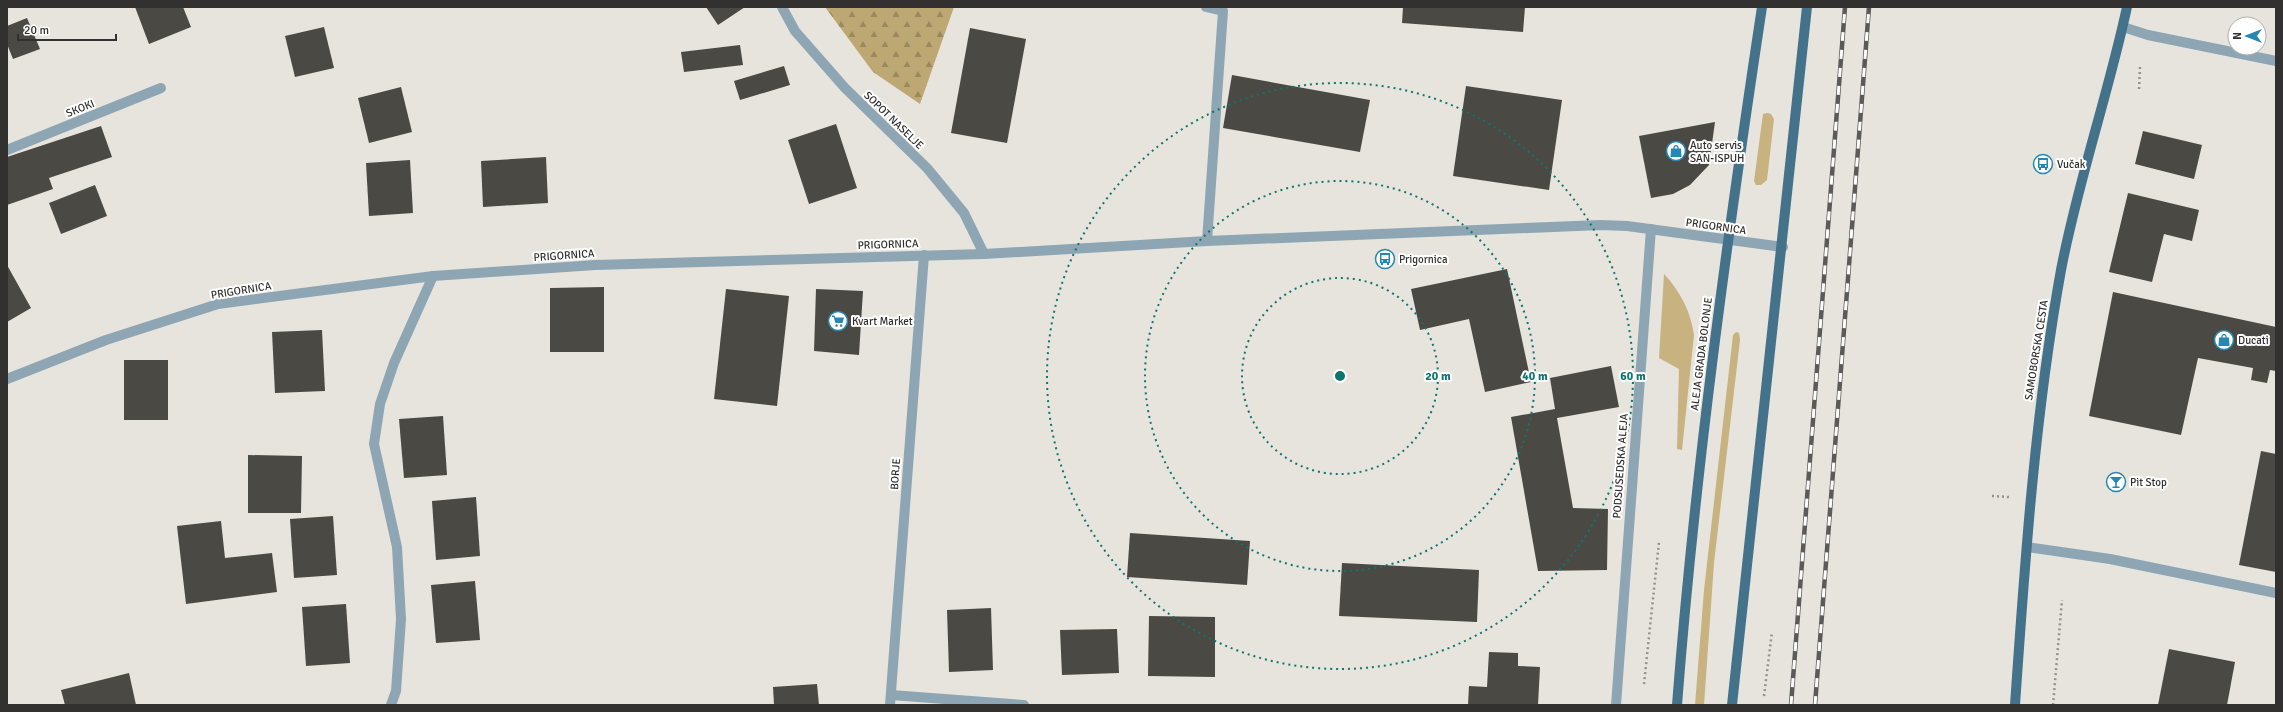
<svg xmlns="http://www.w3.org/2000/svg" width="2283" height="712" font-family="Signika,sans-serif">
<defs>
<pattern id="forest-firs" width="22" height="20" patternUnits="userSpaceOnUse"><rect width="22" height="20" fill="#bda772"/><path d="M5 1l3.5 6h-7zM16 11l3.5 6h-7z" fill="#9a895e"/></pattern>
</defs>
<rect width="100%" height="100%" fill="#e7e4dd"/>
<g fill="#c7b280">
<polygon points="1767,113 1771,114 1774,119 1767,180 1761,185 1756,185 1754,181 1763,114"/>
<path d="M1664,274C1680,291 1691,312 1694,335L1682,450L1677,449L1679,369L1659,358Z"/>
<polygon points="1736,332 1739,333 1740,340 1714,563 1704,705 1695,705 1704,590 1733,335"/>
</g>
<polygon fill="url(#forest-firs)" points="825,7 954,7 920,104 873,72"/>
<g fill="#4b4943">
<polygon points="135,7 183,7 191,27 149,44"/>
<polygon points="706,7 745,7 718,25"/>
<polygon points="1403,7 1525,7 1523,32 1402,23"/>
<polygon points="27,18 40,49 13,59 7,44 7,26"/>
<polygon points="324,27 334,68 295,77 285,36"/>
<polygon points="970,28 1026,39 1007,143 951,133"/>
<polygon points="740,45 743,65 684,72 681,52"/>
<polygon points="784,66 790,85 740,100 734,81"/>
<polygon points="1232,75 1370,100 1360,152 1223,128"/>
<polygon points="1466,86 1562,100 1549,190 1453,176"/>
<polygon points="401,87 412,132 369,143 358,98"/>
<polygon points="1715,122 1709,165 1690,185 1673,194 1651,198 1639,136"/>
<polygon points="836,124 857,188 809,204 788,140"/>
<polygon points="101,126 112,157 49,178 53,189 7,205 7,157"/>
<polygon points="2143,131 2202,145 2194,179 2135,164"/>
<polygon points="546,157 548,203 483,207 481,161"/>
<polygon points="410,160 413,213 369,216 366,163"/>
<polygon points="95,185 107,216 61,234 49,203"/>
<polygon points="2128,193 2199,210 2192,241 2164,234 2152,282 2109,272"/>
<polygon points="7,265 31,308 7,322"/>
<polygon points="1507,269 1531,382 1485,392 1469,319 1420,330 1411,289"/>
<polygon points="604,287 604,352 550,352 550,288"/>
<polygon points="726,289 789,296 777,406 714,399"/>
<polygon points="816,289 863,291 859,355 814,351"/>
<polygon points="2113,292 2276,327 2276,371 2270,370 2267,383 2251,380 2253,368 2198,358 2181,435 2089,416"/>
<polygon points="322,330 325,391 275,393 272,332"/>
<rect x="124" y="360" width="44" height="60"/>
<polygon points="1611,366 1619,407 1557,418 1573,508 1608,509 1607,570 1538,571 1511,417 1555,409 1550,378"/>
<polygon points="443,416 447,475 404,478 399,419"/>
<polygon points="2261,451 2276,454 2276,572 2239,565"/>
<polygon points="248,455 302,456 301,513 248,513"/>
<polygon points="476,497 480,556 436,560 432,501"/>
<polygon points="333,516 337,575 294,578 290,519"/>
<polygon points="221,521 225,558 272,553 277,592 186,604 177,526"/>
<polygon points="1130,533 1250,541 1247,585 1127,577"/>
<polygon points="1342,563 1479,570 1477,622 1339,616"/>
<polygon points="475,581 480,640 436,643 431,585"/>
<polygon points="346,604 350,663 306,666 302,607"/>
<polygon points="991,608 993,670 949,672 947,610"/>
<polygon points="1149,616 1215,617 1215,677 1148,676"/>
<polygon points="1117,629 1119,673 1062,675 1060,630"/>
<polygon points="2169,649 2235,662 2227,705 2158,705"/>
<polygon points="1489,652 1518,653 1518,666 1540,667 1538,705 1468,705 1469,686 1487,687"/>
<polygon points="129,673 136,705 65,705 61,690"/>
<polygon points="817,684 819,705 774,705 773,687"/>
</g>
<g fill="none" stroke-linecap="round" stroke-linejoin="round">
<g stroke="#94928d" stroke-width="2.5" stroke-dasharray="2 3" stroke-linecap="butt">
<polyline points="2139,89 2140,67"/>
<polyline points="1992,496 2009,497"/>
<polyline points="1644,684 1659,542"/>
<polyline points="1764,696 1772,632"/>
<polyline points="2053,705 2062,600"/>
</g>
<g stroke="#8ea6b4" stroke-width="10">
<polyline points="782,7 795,31 845,88 927,168 964,213 984,254"/>
<polyline points="1206,7 1223,11 1207,241"/>
<polyline points="2123,27 2148,35 2276,61"/>
<polyline points="7,150 161,88"/>
<polyline points="7,379 106,340 218,304 433,276 595,265 984,254 1207,241 1601,225 1627,226 1783,247"/>
<polyline points="2027,547 2110,559 2276,593"/>
<polyline points="891,695 1024,705"/>
<polyline points="391,705 396,691 401,619 397,547 374,444 380,404 394,363 433,276"/>
<polyline points="890,705 924,255"/>
<polyline points="1616,705 1651,229"/>
</g>
<g stroke="#44728a" stroke-width="10">
<path d="M1677,705C1695,471 1727,239 1762,7"/>
<polyline points="1732,705 1807,7"/>
<path d="M2015,705C2025,559 2035,414 2061,270C2078,181 2108,95 2127,7"/>
</g>
<defs>
<g id="rail">
<polyline points="1791,705 1845,7"/>
<polyline points="1815,705 1869,7"/>
</g>
</defs>
<use href="#rail" stroke="#5c5a57" stroke-width="4.5"/>
<use href="#rail" stroke="#fff" stroke-width="3" stroke-dasharray="9" stroke-linecap="butt"/>
</g>
<g fill="none" stroke="#0f766e" stroke-width="2" stroke-dasharray="2 4">
<circle cx="1340" cy="376" r="98"/>
<circle cx="1340" cy="376" r="195"/>
<circle cx="1340" cy="376" r="293"/>
</g>
<defs>
<symbol id="shop-ring" viewBox="-11 -11 22 22"><circle r="9.5" fill="#fff" stroke="#2687b2" stroke-width="1.5"/><path d="M-5-2.5h2.3a2.7 3.5 0 0 1 5.4 0H5L5.5 6h-11ZM-1.5-2.5h3a1.5 2.3 0 0 0-3 0Z" fill="#2687b2"/></symbol>
<symbol id="bus-ring" viewBox="-11 -11 22 22"><circle r="9.5" fill="#fff" stroke="#2687b2" stroke-width="1.5"/><path d="M-5-6H5V4H4V6H2V4H-2V6H-4V4H-5ZM-3.5-4V0h7V-4ZM-3.5 1.2v1.5H-2V1.2ZM2 1.2v1.5H3.5V1.2Z" fill="#2687b2"/></symbol>
<symbol id="supermarket-ring" viewBox="-11 -11 22 22"><circle r="9.5" fill="#fff" stroke="#2687b2" stroke-width="1.5"/><path d="M-6-5.5h2.5l.6 2H6L4.5 2H-2.5L-4.4-4H-6ZM-1.5 3.2a1.3 1.3 0 1 0 .1 0ZM3 3.2a1.3 1.3 0 1 0 .1 0Z" fill="#2687b2"/></symbol>
<symbol id="bar-ring" viewBox="-11 -11 22 22"><circle r="9.5" fill="#fff" stroke="#2687b2" stroke-width="1.5"/><path d="M-6-5H6L.8 .8V4.5H3.5V6h-7V4.5H-.8V.8Z" fill="#2687b2"/></symbol>
</defs>
<g fill-rule="evenodd">
<use href="#shop-ring" x="1665" y="140" width="22" height="22"/>
<use href="#bus-ring" x="2032" y="153" width="22" height="22"/>
<use href="#bus-ring" x="1374" y="248" width="22" height="22"/>
<use href="#supermarket-ring" x="827" y="310" width="22" height="22"/>
<use href="#shop-ring" x="2213" y="329" width="22" height="22"/>
<use href="#bar-ring" x="2105" y="471" width="22" height="22"/>
</g>
<g text-anchor="middle" stroke-width="4" stroke-linejoin="round" paint-order="stroke">
<g font-size="11" fill="#32312f" stroke="#fff">
<text transform="translate(80 108) rotate(-22)" y="4">SKOKI</text>
<text transform="translate(894 120) rotate(44)" y="4">SOPOT NASELJE</text>
<text transform="translate(1716 226) rotate(8)" y="4">PRIGORNICA</text>
<text transform="translate(888 244) rotate(-2)" y="4">PRIGORNICA</text>
<text transform="translate(564 255) rotate(-4)" y="4">PRIGORNICA</text>
<text transform="translate(241 290) rotate(-9)" y="4">PRIGORNICA</text>
<text transform="translate(2036 350) rotate(-81)" y="4">SAMOBORSKA CESTA</text>
<text transform="translate(1701 354) rotate(-83)" y="4">ALEJA GRADA BOLONJE</text>
<text transform="translate(1620 466) rotate(-86)" y="4">PODSUSEDSKA ALEJA</text>
<text transform="translate(895 474) rotate(-86)" y="4">BORJE</text>
</g>
<g font-size="11" fill="#32312f" stroke="#fff" text-anchor="start">
<text x="1690" y="149">Auto servis<tspan x="1690" dy="13">SAN-ISPUH</tspan></text>
<text x="2057" y="168">Vučak</text>
<text x="1399" y="263">Prigornica</text>
<text x="852" y="325">Kvart Market</text>
<text x="2238" y="344">Ducati</text>
<text x="2130" y="486">Pit Stop</text>
</g>
</g>
<circle cx="1340" cy="376" r="6" fill="#0f766e" stroke="#fff" stroke-width="2"/>
<g font-size="12" text-anchor="middle" font-weight="bold" fill="#0f766e" stroke="#fff" stroke-width="4" stroke-linejoin="round" paint-order="stroke">
<text x="1438" y="380">20 m</text>
<text x="1535" y="380">40 m</text>
<text x="1633" y="380">60 m</text>
</g>
<rect width="2283" height="712" fill="none" stroke="#32312f" stroke-width="16"/>
<g transform="translate(2247 36) rotate(270)"><circle r="19" fill="#ffffff" stroke="#adadac"/>
<path d="M0-3L7 15L0 10L-7 15Z" fill="#2687b2"/>
<text y="-6" font-size="11" font-weight="bold" text-anchor="middle" fill="#32312f">N</text>
</g>
<path d="M18 34v6h98v-6" fill="none" stroke="#32312f" stroke-width="2"/>
<text x="24" y="34" font-size="12" fill="#32312f" stroke="#ffffff" stroke-width="3" paint-order="stroke">20 m</text>
</svg>
